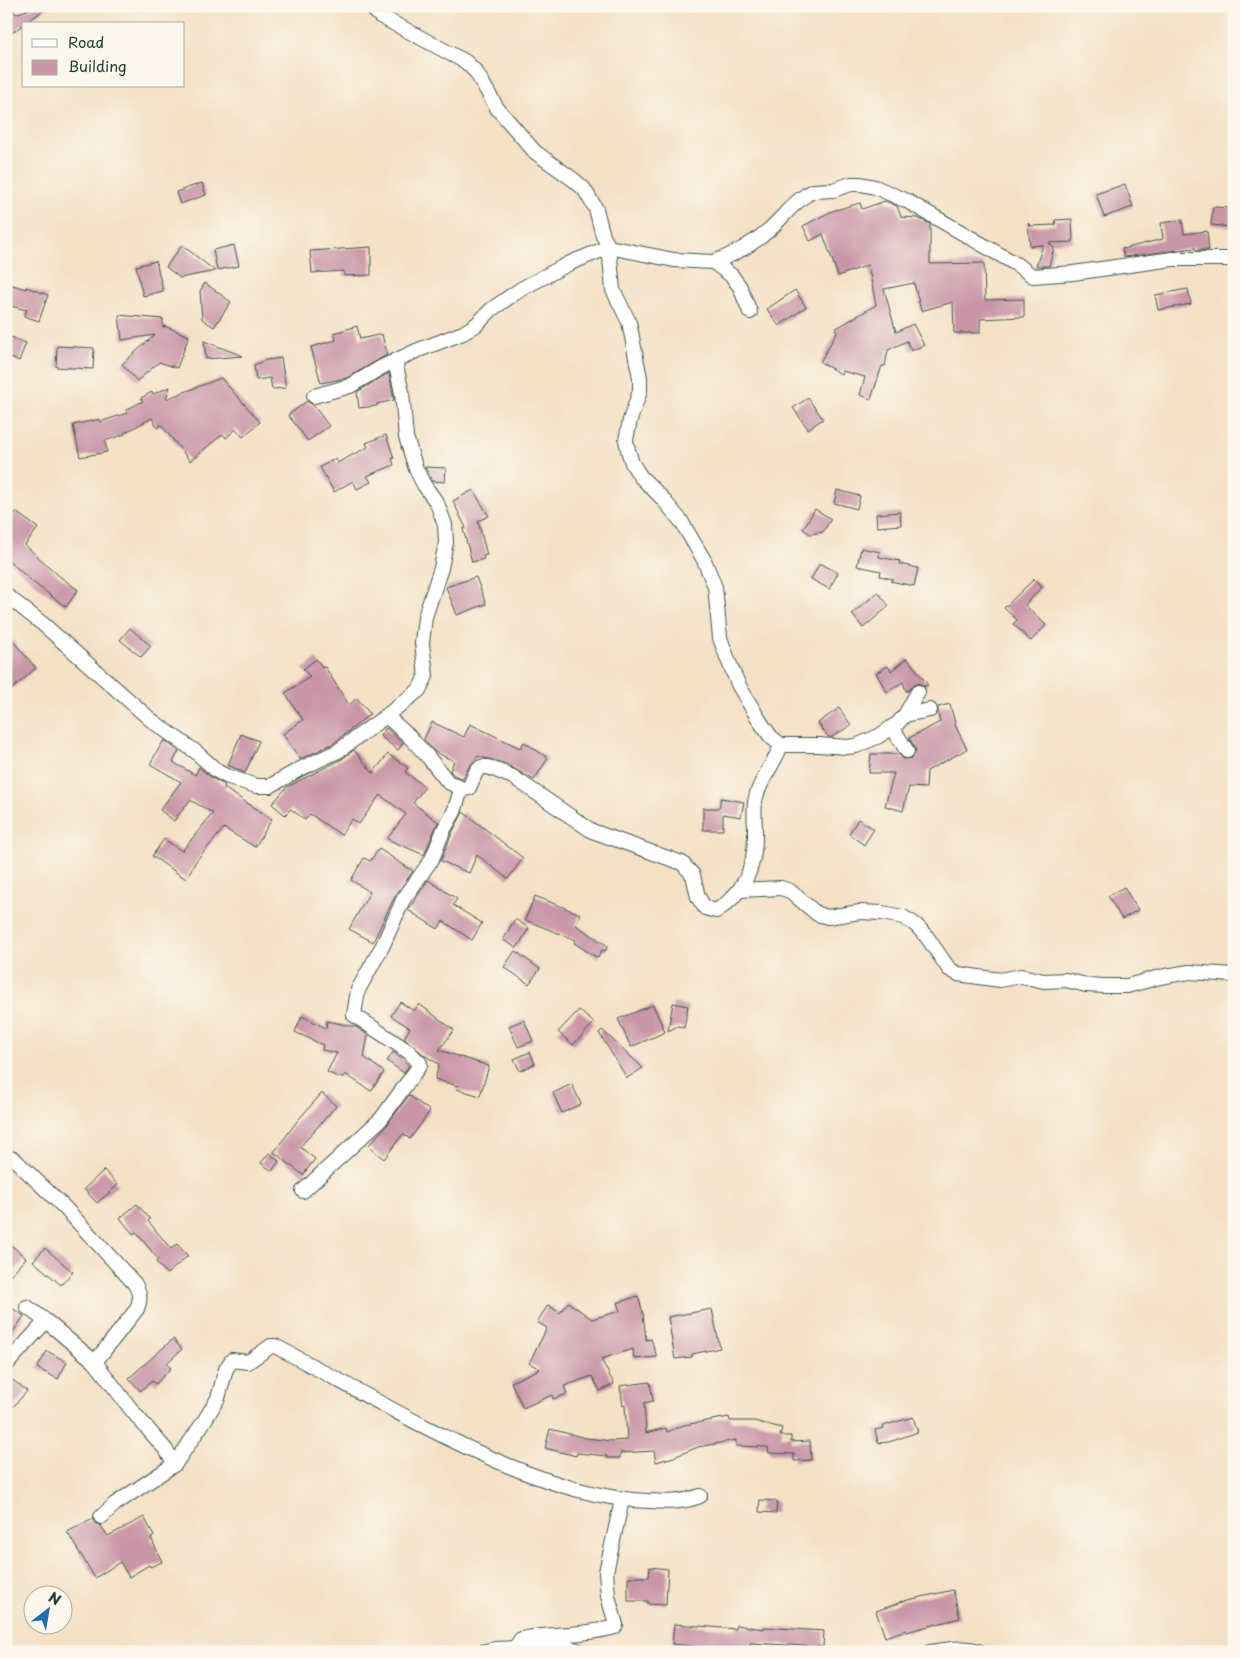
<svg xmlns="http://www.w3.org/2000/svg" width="1240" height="1658" font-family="'Playpen Sans',sans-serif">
<rect width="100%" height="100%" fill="#fbf7ec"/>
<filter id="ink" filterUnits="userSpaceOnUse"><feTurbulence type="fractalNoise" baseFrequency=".02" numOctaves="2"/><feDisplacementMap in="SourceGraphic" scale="10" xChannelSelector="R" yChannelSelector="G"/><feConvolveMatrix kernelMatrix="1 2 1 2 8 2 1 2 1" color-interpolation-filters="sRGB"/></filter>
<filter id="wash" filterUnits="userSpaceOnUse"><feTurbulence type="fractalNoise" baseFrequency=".0096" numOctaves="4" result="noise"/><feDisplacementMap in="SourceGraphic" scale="20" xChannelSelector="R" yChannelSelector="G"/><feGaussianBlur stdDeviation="1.12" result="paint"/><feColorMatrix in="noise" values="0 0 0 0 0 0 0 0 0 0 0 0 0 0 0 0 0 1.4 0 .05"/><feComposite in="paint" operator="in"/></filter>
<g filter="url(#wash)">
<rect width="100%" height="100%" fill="#f4e0c5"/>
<g id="blocks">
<g fill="#c995a7">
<polygon points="6,6 10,6 16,14 37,6 48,7 6,37"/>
<polygon points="202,183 206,195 180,204 176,192"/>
<polygon points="1125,184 1133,207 1104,217 1096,194"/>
<polygon points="885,201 897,206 901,217 918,218 930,224 930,264 984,263 985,300 1024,299 1024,317 980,319 980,333 954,333 953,302 921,311 914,283 884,289 896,332 913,324 924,345 911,351 907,341 888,350 885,366 882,366 871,399 860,395 865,377 842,371 841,374 820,362 837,332 835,329 876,305 868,265 838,276 823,234 810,241 803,226 832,211 860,203 862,209"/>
<polygon points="1213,207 1233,208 1231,227 1211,225"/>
<polygon points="1072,219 1073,242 1049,243 1054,248 1049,266 1036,266 1043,245 1030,246 1028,223 1031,226 1056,225 1055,220"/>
<polygon points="1182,220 1184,234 1207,231 1209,250 1196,250 1195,248 1124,257 1122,249 1163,239 1161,223"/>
<polygon points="182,245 215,271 180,278 166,267"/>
<polygon points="234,245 239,266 217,270 213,250"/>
<polygon points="371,247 371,275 344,276 344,271 312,273 310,251"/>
<polygon points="156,261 163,291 143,296 136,266"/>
<polygon points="6,283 26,289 26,287 48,295 39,321 24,316 27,310 6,305"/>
<polygon points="205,283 231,302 214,327 202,319 200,291"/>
<polygon points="1188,289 1191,304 1158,310 1155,295"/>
<polygon points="795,290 806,307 779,326 767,309"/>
<polygon points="119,315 163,319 163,328 164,326 189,336 177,368 159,362 137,381 122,364 155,335 122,340"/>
<polygon points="357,326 360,339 382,334 387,355 347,378 321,383 311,347 336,340 334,333"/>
<polygon points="6,335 26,343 19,361 6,356"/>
<polygon points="204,341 243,356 206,359"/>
<polygon points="57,346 94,348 93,369 56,367"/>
<polygon points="281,358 286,388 272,389 270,378 256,380 254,365 266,360"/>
<polygon points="389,373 394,400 377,404 377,406 359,408 357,392"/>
<polygon points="221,378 260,422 243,437 236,429 226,438 223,434 190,461 161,425 157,428 152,418 124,433 125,434 105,441 107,452 80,457 73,425 100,419 100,422 127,413 126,410 143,401 141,398 152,392 153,394 170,387 166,399"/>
<polygon points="808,398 823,419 808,429 793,408"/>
<polygon points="307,401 313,405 329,426 308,441 288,415"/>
<polygon points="386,435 394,458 392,459 394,465 367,476 371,482 357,489 353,481 334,492 320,467 335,459 337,463 368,447 366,443"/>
<polygon points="425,467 446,468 445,482 432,481"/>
<polygon points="473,490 489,516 478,521 487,555 483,556 484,559 472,562 463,529 466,528 453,501"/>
<polygon points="837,490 860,496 857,509 834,503"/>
<polygon points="815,509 831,519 823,532 810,534 803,529"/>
<polygon points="16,512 38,528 25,545 58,575 78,590 66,607 34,583 6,558 6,524"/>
<polygon points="900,512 901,525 877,527 876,514"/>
<polygon points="861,548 880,552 879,557 900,561 899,564 918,568 914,586 890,581 893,579 880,576 881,571 857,566"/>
<polygon points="820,563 838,573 829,589 811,579"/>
<polygon points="476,577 486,604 457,615 446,587"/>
<polygon points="1034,579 1042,587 1025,605 1046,625 1031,641 1013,624 1017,620 1004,608"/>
<polygon points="878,592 889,606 863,628 852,614"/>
<polygon points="130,628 151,646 141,657 120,640"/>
<polygon points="6,633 36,668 12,689 6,682"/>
<polygon points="907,658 928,685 924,686 918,683 914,684 908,691 906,691 903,682 887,692 876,673 888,666 891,671"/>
<polygon points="316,659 323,668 325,667 349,705 357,698 370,714 334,743 300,759 283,734 303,720 285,693 310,677 303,669"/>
<polygon points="950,704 956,727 967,749 927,771 926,788 909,787 903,811 885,806 894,773 869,773 871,754 899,754 903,759 912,758 916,750 909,738 940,722 938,714 938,707"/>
<polygon points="839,708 851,725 832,737 828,737 818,723"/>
<polygon points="432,722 464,737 470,724 520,748 524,742 548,758 534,780 506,764 478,756 468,768 463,779 454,775 450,771 454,761 435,752 424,739"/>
<polygon points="386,728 403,743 398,750 380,736"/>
<polygon points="241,734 259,741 245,773 228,765"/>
<polygon points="164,740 179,751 173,762 195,775 199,767 213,779 225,785 224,788 272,819 255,847 224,828 196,861 186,879 152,856 164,839 182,851 213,813 190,800 174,821 160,810 181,782 150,764"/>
<polygon points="354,750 373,773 388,754 408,768 405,772 425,787 413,803 438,822 424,855 387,839 406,814 380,795 359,824 352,819 341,835 310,814 305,820 291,809 285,815 272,804 287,787 342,759"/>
<polygon points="721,798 744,802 741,817 723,814 723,830 703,830 703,808 719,808"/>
<polygon points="463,812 523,858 508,879 477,855 469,873 441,861 452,833"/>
<polygon points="858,819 874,829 864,845 849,834"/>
<polygon points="379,849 413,871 395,896 373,942 349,929 370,892 351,880 364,858 370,861"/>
<polygon points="428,880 457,899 453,905 482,923 472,940 443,921 438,929 408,910"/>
<polygon points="1124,887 1138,910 1122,919 1108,896"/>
<polygon points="535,896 580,914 576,925 608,946 605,951 602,950 598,958 574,943 576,940 525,920"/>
<polygon points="515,919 529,928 517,948 503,940"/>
<polygon points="515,951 540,969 529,984 504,967"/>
<polygon points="400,1002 414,1011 419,1004 454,1030 439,1050 489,1066 480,1096 457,1089 458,1086 435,1079 439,1064 424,1055 404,1038 410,1028 391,1016"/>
<polygon points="673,1003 688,1006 684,1028 678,1026 668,1031"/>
<polygon points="653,1005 665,1032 631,1047 618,1019"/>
<polygon points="579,1010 594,1023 573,1045 558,1032"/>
<polygon points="302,1016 326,1028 327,1021 356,1027 368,1035 364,1057 384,1072 371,1091 345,1074 343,1077 338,1077 327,1072 337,1053 322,1050 323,1045 295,1032"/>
<polygon points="524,1020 533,1041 518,1047 509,1026"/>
<polygon points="602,1030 643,1068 627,1078 599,1033"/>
<polygon points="393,1052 409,1065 404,1073 387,1061"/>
<polygon points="530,1052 535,1064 520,1071 514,1059"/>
<polygon points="572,1084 581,1104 562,1113 553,1093"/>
<polygon points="322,1093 336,1106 300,1147 315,1159 303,1175 274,1152 298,1120"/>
<polygon points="409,1095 430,1111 410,1139 403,1134 384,1159 368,1146 388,1124"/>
<polygon points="269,1153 279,1161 272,1171 261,1163"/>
<polygon points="104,1170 118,1185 97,1203 84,1189"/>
<polygon points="137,1204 150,1219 148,1221 171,1249 177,1244 188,1256 167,1274 156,1262 158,1259 136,1232 133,1234 120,1218"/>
<polygon points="6,1241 26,1258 6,1280"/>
<polygon points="45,1248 73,1272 61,1285 33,1261"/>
<polygon points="638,1296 643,1313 646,1340 651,1339 657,1357 634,1359 633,1349 601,1359 614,1384 600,1391 592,1376 564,1386 567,1394 553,1399 552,1395 523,1408 511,1382 540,1369 529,1363 547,1328 537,1322 548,1305 560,1313 568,1302 592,1319 620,1311 617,1303"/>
<polygon points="6,1304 24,1316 6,1342"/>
<polygon points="712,1309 720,1348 692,1354 692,1357 675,1359 668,1317"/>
<polygon points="173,1339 182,1349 166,1364 171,1368 156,1384 152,1381 140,1391 129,1378"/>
<polygon points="47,1351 67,1362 58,1379 37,1368"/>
<polygon points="6,1375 27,1391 6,1415"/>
<polygon points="650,1382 653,1401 644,1403 646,1433 666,1428 667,1432 684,1425 729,1417 730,1421 754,1421 782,1428 780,1436 791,1436 791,1442 810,1441 811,1460 794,1461 794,1454 769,1453 768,1447 736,1446 736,1440 698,1447 674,1457 656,1462 654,1451 620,1453 620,1458 607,1458 607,1456 577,1453 576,1456 545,1448 550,1429 586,1438 611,1441 627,1440 625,1405 623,1406 620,1386"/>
<polygon points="913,1417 918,1432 889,1442 878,1443 875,1430 884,1428 883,1426"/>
<polygon points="760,1500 777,1501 776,1513 759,1512"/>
<polygon points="144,1517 154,1536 151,1538 162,1562 150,1567 149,1565 129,1577 120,1562 95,1578 67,1532 93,1519 95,1523 101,1526 108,1536"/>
<polygon points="650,1567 668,1569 666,1605 648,1604 648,1601 628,1601 628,1577 649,1577"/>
<polygon points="953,1590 960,1618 906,1632 906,1630 885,1637 876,1611 899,1603 899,1602"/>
<polygon points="674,1624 736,1629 736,1625 764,1629 764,1627 824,1631 823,1647 750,1643 748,1652 672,1644"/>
</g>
</g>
</g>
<g filter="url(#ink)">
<use href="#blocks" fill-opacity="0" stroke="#3f554a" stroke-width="1"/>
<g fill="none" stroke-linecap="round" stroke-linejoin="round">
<defs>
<g id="street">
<polyline points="374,6 374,10 380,16 466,62 476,72 497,108 535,152 574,180 584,189 596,209 603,236 609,247 674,260 713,262 732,276 740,287 750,312"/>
<path d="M713,262C734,255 753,244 770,229C782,218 792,204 806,195L813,191L833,190L851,184H861L875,187L907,201L1016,264L1033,276L1073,273L1172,259H1234"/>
<path d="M6,595L44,625L151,720L196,752L217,771L226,776L256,786H270L300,769L338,751L386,716L409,736L428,757L448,782L463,789L469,788L476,772L481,767H488L513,777L592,831L682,863L693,875L698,897L705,908L716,911C745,893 756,866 755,832C755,821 753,808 756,797C760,780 775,763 781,745L771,737L761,723L739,686L728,660L720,638L715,587L704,560L681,521L661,497L640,476L632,463L628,450L626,440L630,420L640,391V378L629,322L613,290L609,247L568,264L521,289L492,309L476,325L463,333L416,351L382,367L350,386L314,396"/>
<polyline points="905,715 930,710"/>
<polyline points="386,716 419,690 426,676 422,643 425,617 441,568 446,542 445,525 437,503 424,485 416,469 406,437 402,393 395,361"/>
<polyline points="892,727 907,751"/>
<polyline points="781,745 818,745 847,747 856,746 879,736 898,723 905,715 918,692"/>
<polyline points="741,890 781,888 790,891 817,914 828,917 860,912 882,913 903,917 916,925 927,937 949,969 958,974 1000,980 1021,976 1044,981 1066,980 1086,985 1105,986 1127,986 1160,977 1189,972 1234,975"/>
<path d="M6,1157L14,1159L66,1209L135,1284C140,1294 141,1299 137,1309L95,1362"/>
<polyline points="303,1191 381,1119 420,1065 420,1063 409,1052 354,1015 358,990 383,945 403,900 432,859 444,829 454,812 460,793 463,789"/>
<polyline points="27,1307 46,1321"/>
<polyline points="6,1365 46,1321 95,1362 134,1413 166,1450 175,1464"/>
<path d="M101,1517L115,1504L175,1464L203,1423L218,1398L226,1369L232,1360L248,1362L271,1346H275C353,1387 427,1432 509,1466C553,1484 599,1499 648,1501C666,1502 682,1503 700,1496"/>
<path d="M515,1648L521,1639C552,1633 584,1636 615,1627L616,1625L608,1596L606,1572L622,1500"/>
<polyline points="481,1652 495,1649 515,1648 571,1648 582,1652"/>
<path d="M930,1652C945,1650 966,1645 980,1652"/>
</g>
</defs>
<use href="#street" stroke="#3f554a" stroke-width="16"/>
<use href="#street" stroke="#fff" stroke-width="14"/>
</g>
</g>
<rect width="1240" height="1658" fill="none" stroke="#fbf7ec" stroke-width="25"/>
<rect x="22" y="22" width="162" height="65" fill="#fbf7ec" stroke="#a3ada2"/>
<rect x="32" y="39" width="25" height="8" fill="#ffffff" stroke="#a3ada2"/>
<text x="68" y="48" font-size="15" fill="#1f3d34">Road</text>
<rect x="32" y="60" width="25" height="15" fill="#c995a7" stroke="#a3ada2"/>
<text x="68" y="72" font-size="15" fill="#1f3d34">Building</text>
<g transform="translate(48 1610) rotate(31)"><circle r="24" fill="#fbf7ec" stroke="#a3ada2"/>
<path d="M0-4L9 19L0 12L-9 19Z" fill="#1f6fb2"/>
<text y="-8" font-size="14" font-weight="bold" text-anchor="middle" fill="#1f3d34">N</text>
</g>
</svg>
